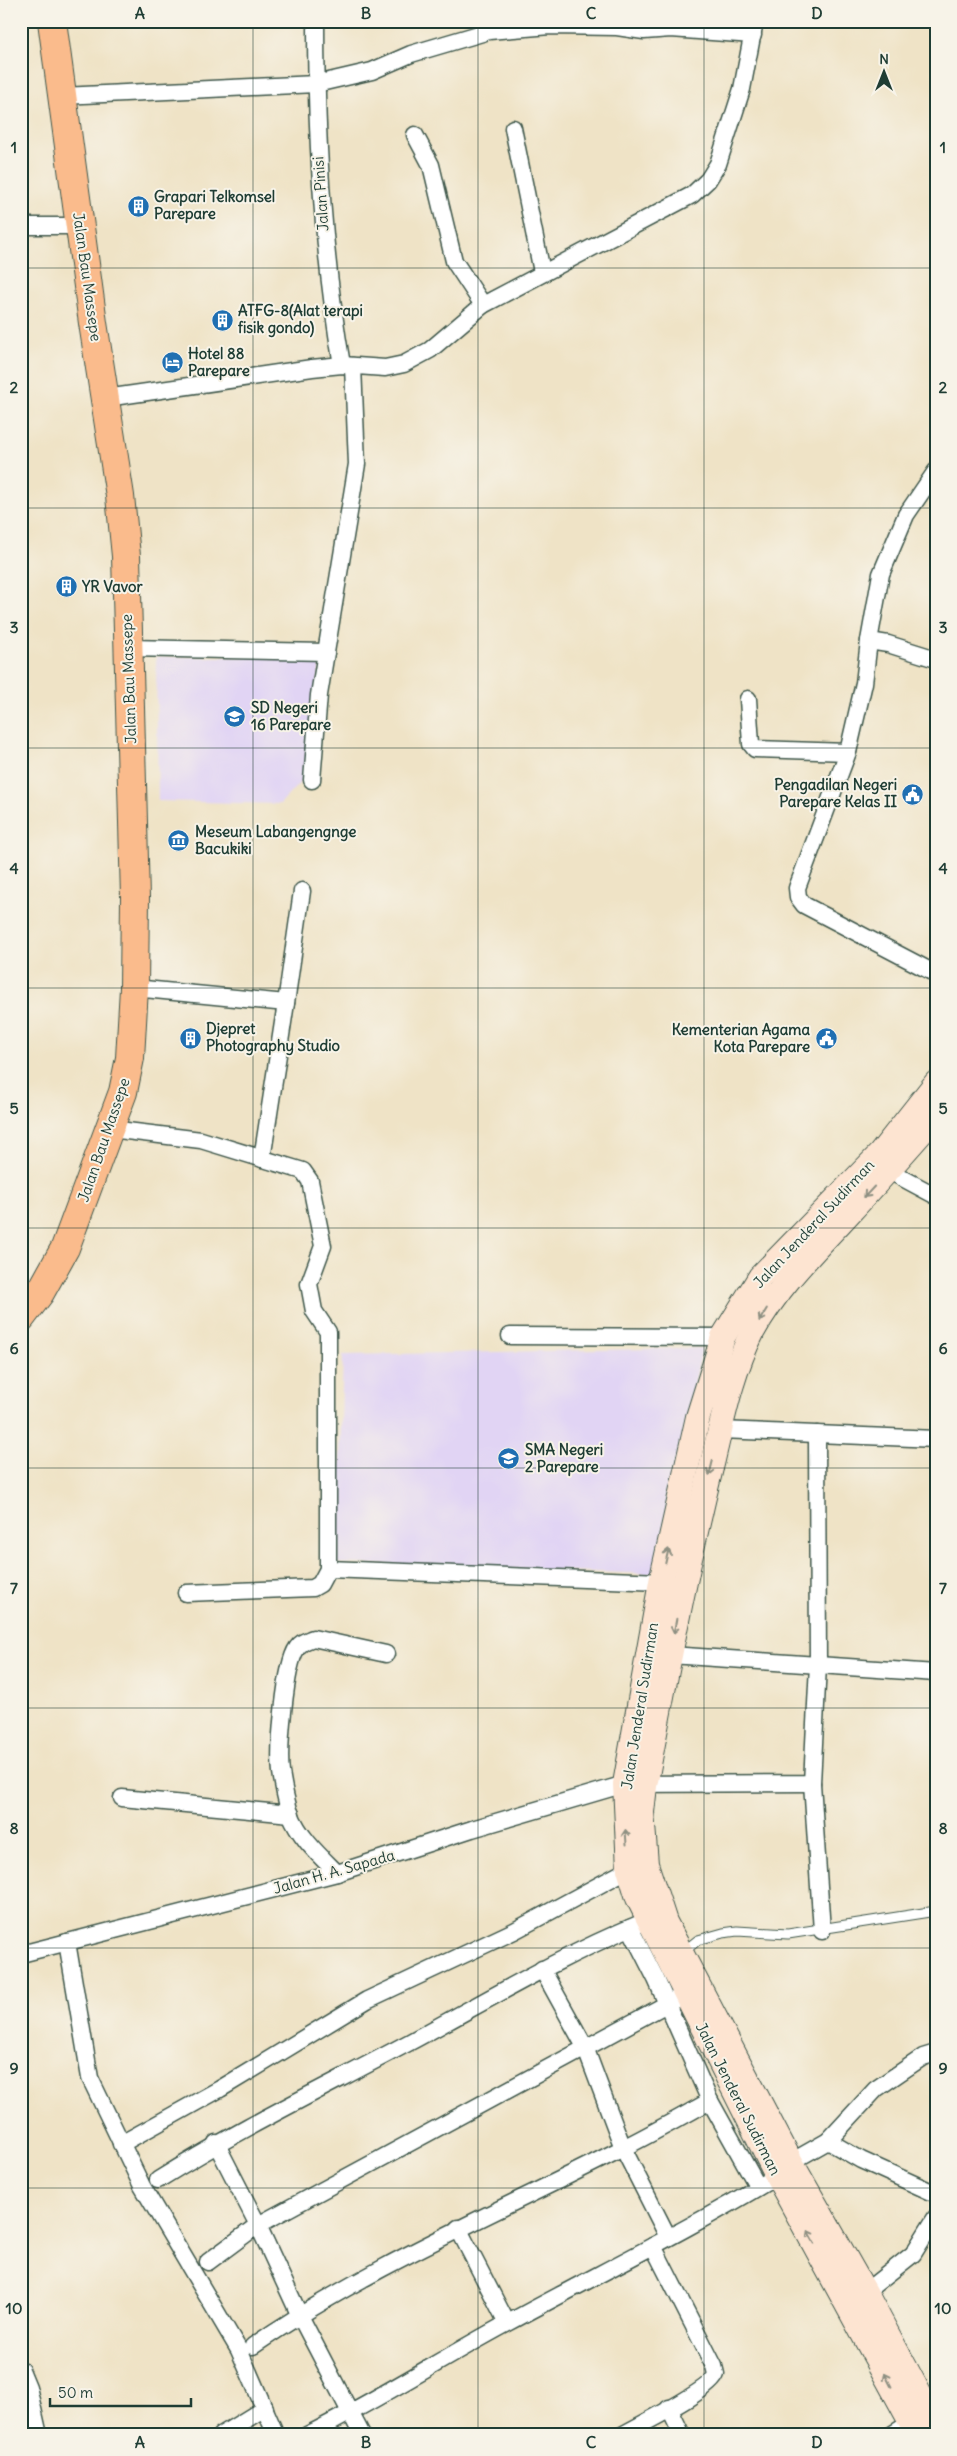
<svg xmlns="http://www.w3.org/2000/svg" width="957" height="2456" font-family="Delius,sans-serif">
<rect width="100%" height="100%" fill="#f7f3e8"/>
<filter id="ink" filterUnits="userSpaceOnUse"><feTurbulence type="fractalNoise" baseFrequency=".02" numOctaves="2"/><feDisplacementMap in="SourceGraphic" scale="10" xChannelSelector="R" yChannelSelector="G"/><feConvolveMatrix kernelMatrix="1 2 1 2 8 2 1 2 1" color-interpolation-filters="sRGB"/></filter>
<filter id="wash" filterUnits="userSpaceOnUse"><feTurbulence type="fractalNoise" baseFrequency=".0096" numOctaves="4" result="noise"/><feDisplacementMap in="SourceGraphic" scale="20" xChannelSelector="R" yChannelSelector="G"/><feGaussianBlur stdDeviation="1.12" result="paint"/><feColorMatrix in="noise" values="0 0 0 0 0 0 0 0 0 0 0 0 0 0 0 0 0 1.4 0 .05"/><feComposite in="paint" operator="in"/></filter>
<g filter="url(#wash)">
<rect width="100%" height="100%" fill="#efe3c6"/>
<g fill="#e1d4f4">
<polygon points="156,657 321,657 305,777 280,804 158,801"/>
<polygon points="702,1348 655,1574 337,1563 343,1355"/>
</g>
</g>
<g filter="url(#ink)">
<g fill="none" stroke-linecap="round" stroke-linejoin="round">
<defs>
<polyline id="service" points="683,1952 698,1940 723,1933 737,1931 788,1934 936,1911"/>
<g id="minor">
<path d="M316,21C316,137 322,251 342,365"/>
<polyline points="62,96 316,84 372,71 411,54 489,31 550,26 617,27 644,31 671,29 753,35"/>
<polyline points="513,128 542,272"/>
<polyline points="415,135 431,165 454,261 483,305"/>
<polyline points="21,226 79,226"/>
<polyline points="106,398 312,368 342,365 385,368 404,364 430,350 483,305 692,195 708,180 718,164 742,89 755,21"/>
<polyline points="936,471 906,515 881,574 869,641 864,683 848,752 797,888 798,897 804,905 936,974"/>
<polyline points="869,641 888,644 936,659"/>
<polyline points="128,648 326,652"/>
<polyline points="748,699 751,744 755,749 848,752"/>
<polyline points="312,780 319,695 357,464 353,366"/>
<polyline points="134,988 286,1003 302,891"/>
<polyline points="110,1129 201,1140 303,1171 310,1181 323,1246 309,1284 314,1311 328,1332 328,1569 320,1584 313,1588 186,1593"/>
<polyline points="262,1159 286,1003"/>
<polyline points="880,1166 936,1196"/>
<polyline points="510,1336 723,1337"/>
<polyline points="720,1430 936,1439"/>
<polyline points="328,1569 661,1582 671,1584"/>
<polyline points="670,1655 936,1673"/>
<polyline points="812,1783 822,1931"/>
<polyline points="122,1798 291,1814"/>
<path d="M337,1873C319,1855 299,1837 290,1813C286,1800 283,1785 281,1772C278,1750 285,1665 297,1648C301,1642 306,1641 313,1638L386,1654"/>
<polyline points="67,1942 90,2078 142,2186 239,2350 276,2435"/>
<polyline points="21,1954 337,1873 472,1829 625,1784 812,1783 818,1665 817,1434"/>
<polyline points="542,1969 585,2047 623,2148 668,2237"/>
<polyline points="710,2101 758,2187"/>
<polyline points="828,2141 861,2160 936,2194"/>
<polyline points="216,2143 258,2225 299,2314 362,2435"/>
<polyline points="121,2144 220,2089 367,2000 514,1931 629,1869"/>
<polyline points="791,2162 828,2141 876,2089 923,2057 936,2053"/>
<path d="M158,2180C239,2129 326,2087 410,2042C486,2001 559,1957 639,1924"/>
<polyline points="458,2228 507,2323"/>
<polyline points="208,2262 258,2225 676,1999"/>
<polyline points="865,2292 913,2254 936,2217"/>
<path d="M253,2346C369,2266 499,2212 623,2148C653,2133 681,2117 710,2101L656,1979L630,1928"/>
<polyline points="21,2370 28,2387 39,2435"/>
<polyline points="669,2408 682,2435"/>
<polyline points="221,2435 265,2408"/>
<path d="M307,2435C376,2401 441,2359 508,2323C598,2274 690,2229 777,2176"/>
<path d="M622,2435C639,2425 712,2390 716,2374L714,2366L653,2246"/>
<polyline points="891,2435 910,2423"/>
</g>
<g id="secondary">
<path d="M936,1116C907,1149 878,1182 848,1214C814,1251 777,1287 753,1331C731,1373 722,1423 711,1468C685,1573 665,1679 645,1786L642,1812L646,1864L665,1922L791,2162L865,2292L936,2425"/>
<polyline points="918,2435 777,2176 638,1898 629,1869 625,1784 661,1582 698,1417 723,1337 760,1277 880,1154 936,1083"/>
</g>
<polyline id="trunk" points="21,1318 40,1293 65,1248 123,1092 130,1058 134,988 135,898 126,556 120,496 93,323 52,21"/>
</defs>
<use href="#service" stroke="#3e564a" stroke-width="11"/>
<use href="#minor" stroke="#3e564a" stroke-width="19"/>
<use href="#secondary" stroke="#3e564a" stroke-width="26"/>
<use href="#trunk" stroke="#3e564a" stroke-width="30"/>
<use href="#service" stroke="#fff" stroke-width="9"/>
<use href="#minor" stroke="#fff" stroke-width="16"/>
<use href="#secondary" stroke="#fde4d1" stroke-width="24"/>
<use href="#trunk" stroke="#fabb8c" stroke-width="28"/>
</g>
<defs><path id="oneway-shaft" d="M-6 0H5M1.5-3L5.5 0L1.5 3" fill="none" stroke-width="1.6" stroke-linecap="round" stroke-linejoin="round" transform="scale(1.25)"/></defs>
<g stroke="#8e9082">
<use href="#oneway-shaft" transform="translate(869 1192) rotate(133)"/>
<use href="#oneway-shaft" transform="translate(763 1315) rotate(121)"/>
<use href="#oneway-shaft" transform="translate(711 1468) rotate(104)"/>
<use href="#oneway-shaft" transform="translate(667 1556) rotate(-77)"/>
<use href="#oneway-shaft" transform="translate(675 1626) rotate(101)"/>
<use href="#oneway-shaft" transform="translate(626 1837) rotate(-94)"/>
<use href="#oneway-shaft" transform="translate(811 2237) rotate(-119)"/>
<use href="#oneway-shaft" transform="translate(888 2380) rotate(-117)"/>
</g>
</g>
<path fill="none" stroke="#1f3d34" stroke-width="1" stroke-opacity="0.55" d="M253,21V2435M478,21V2435M704,21V2435M21,268H936M21,508H936M21,748H936M21,988H936M21,1228H936M21,1468H936M21,1708H936M21,1948H936M21,2188H936"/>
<defs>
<symbol id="building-disc" viewBox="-11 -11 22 22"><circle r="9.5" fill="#1f6fb2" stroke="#f7f3e8"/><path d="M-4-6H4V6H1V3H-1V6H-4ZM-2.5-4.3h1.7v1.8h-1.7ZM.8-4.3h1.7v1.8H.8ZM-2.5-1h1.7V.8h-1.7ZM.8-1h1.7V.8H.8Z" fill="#fff"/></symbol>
<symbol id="hotel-disc" viewBox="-11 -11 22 22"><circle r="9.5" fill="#1f6fb2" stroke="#f7f3e8"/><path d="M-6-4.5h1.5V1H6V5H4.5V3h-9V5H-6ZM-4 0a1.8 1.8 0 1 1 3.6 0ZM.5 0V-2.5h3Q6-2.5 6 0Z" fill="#fff"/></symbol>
<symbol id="school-disc" viewBox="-11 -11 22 22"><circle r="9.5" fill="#1f6fb2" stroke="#f7f3e8"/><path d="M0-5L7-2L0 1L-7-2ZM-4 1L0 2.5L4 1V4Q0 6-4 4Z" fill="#fff"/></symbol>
<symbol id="civic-disc" viewBox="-11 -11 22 22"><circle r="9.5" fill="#1f6fb2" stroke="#f7f3e8"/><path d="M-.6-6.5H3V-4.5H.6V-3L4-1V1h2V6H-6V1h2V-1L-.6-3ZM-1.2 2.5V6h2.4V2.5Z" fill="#fff"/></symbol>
<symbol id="museum-disc" viewBox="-11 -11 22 22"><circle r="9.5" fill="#1f6fb2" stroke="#f7f3e8"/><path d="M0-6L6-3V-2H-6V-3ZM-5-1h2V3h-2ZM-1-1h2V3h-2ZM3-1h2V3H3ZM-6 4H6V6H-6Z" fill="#fff"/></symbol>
</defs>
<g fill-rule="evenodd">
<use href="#building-disc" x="126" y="194" width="25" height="25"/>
<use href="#building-disc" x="210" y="308" width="25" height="25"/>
<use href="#hotel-disc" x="160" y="350" width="25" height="25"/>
<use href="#building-disc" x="54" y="574" width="25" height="25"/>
<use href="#school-disc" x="222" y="704" width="25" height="25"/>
<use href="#civic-disc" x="900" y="782" width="25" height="25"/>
<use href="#museum-disc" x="166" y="828" width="25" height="25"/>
<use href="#building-disc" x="178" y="1026" width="25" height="25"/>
<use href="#civic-disc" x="814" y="1026" width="25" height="25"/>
<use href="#school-disc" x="496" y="1446" width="25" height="25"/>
</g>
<g text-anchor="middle" stroke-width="4" stroke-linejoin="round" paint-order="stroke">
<g font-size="15" fill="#1f3d34" stroke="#f7f3e8">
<text transform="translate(321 194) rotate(-94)" y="5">Jalan Pinisi</text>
<text transform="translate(87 277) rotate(82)" y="5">Jalan Bau Massepe</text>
<text transform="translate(129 679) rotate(-92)" y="5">Jalan Bau Massepe</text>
<text transform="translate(104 1140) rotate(-71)" y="5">Jalan Bau Massepe</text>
<text transform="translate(814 1224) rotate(-47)" y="5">Jalan Jenderal Sudirman</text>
<text transform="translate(640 1706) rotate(-81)" y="5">Jalan Jenderal Sudirman</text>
<text transform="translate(334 1872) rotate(-16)" y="5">Jalan H. A. Sapada</text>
<text transform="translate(738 2099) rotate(63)" y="5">Jalan Jenderal Sudirman</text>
</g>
<g font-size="15" font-weight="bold" fill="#1f3d34" stroke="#f7f3e8" text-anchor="start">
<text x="154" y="202">Grapari Telkomsel<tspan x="154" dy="17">Parepare</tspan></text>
<text x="238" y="316">ATFG-8(Alat terapi<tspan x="238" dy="17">fisik gondo)</tspan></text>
<text x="188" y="359">Hotel 88<tspan x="188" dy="17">Parepare</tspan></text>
<text x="82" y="592">YR Vavor</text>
<text x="251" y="713">SD Negeri<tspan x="251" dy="17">16 Parepare</tspan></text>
<text x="897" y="790" text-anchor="end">Pengadilan Negeri<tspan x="897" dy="17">Parepare Kelas II</tspan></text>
<text x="195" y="837">Meseum Labangengnge<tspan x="195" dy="17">Bacukiki</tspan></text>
<text x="206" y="1034">Djepret<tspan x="206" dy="17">Photography Studio</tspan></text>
<text x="810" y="1035" text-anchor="end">Kementerian Agama<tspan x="810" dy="17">Kota Parepare</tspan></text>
<text x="525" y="1455">SMA Negeri<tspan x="525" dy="17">2 Parepare</tspan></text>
</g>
</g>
<rect width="957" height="2456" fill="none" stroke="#f7f3e8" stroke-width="55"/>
<g transform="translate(884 72)" stroke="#f7f3e8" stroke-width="4" paint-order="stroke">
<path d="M0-4L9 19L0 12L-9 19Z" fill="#1f3d34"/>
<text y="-8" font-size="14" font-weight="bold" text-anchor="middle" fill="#1f3d34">N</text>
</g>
<path d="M50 2398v8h141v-8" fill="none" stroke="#1f3d34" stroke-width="2.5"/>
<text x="58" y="2398" font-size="15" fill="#1f3d34" stroke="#f7f3e8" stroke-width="4" paint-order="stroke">50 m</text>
<rect x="28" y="28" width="902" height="2400" fill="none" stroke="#1f3d34" stroke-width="2"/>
<g font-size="16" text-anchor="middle" font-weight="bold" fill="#1f3d34">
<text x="140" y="19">A</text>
<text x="366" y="19">B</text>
<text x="591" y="19">C</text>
<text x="817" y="19">D</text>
<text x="14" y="153">1</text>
<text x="943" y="153">1</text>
<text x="14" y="393">2</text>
<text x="943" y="393">2</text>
<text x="14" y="633">3</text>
<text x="943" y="633">3</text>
<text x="14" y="874">4</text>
<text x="943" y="874">4</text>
<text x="14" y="1114">5</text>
<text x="943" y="1114">5</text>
<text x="14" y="1354">6</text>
<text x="943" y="1354">6</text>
<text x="14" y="1594">7</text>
<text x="943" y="1594">7</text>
<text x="14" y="1834">8</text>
<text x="943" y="1834">8</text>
<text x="14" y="2074">9</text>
<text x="943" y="2074">9</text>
<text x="14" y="2314">10</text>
<text x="943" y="2314">10</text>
<text x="140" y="2448">A</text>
<text x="366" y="2448">B</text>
<text x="591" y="2448">C</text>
<text x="817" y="2448">D</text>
</g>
</svg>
